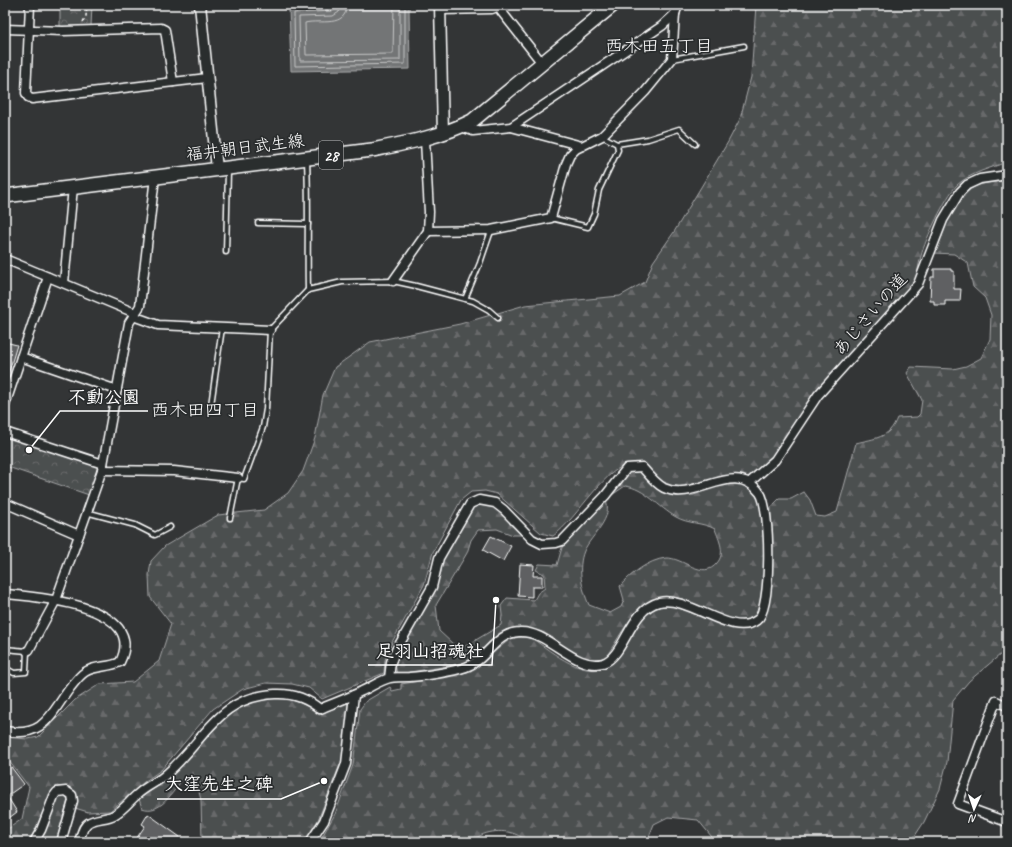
<svg xmlns="http://www.w3.org/2000/svg" width="1012" height="847" font-family="Caveat,'Klee One',sans-serif">
<defs>
<pattern id="forest-firs" width="22" height="20" patternUnits="userSpaceOnUse"><rect width="22" height="20" fill="#4c4f50"/><path d="M5 1l3.5 6h-7zM16 11l3.5 6h-7z" fill="#67696a"/></pattern>
<pattern id="park-crowns" width="20" height="18" patternUnits="userSpaceOnUse"><rect width="20" height="18" fill="#4c4f50"/><path d="M2 6a3 3 0 1 1 6 0M12 15a3 3 0 1 1 6 0" fill="none" stroke="#67696a"/></pattern>
</defs>
<rect width="100%" height="100%" fill="#333536"/>
<filter id="ink" filterUnits="userSpaceOnUse"><feTurbulence type="fractalNoise" baseFrequency=".025" numOctaves="2"/><feDisplacementMap in="SourceGraphic" scale="8" xChannelSelector="R" yChannelSelector="G"/><feConvolveMatrix kernelMatrix="1 2 1 2 8 2 1 2 1" color-interpolation-filters="sRGB"/></filter>
<g filter="url(#ink)">
<g fill="url(#forest-firs)" stroke="#a6a7a8">
<path d="M756,5H1007V162C991,168 970,173 957,185C946,196 925,240 921,256C918,266 918,275 913,285L814,392L780,448L750,479C740,478 729,475 719,477C710,479 703,485 694,488C689,490 681,488 676,488C658,486 650,464 635,463C607,462 577,520 553,536L541,533L497,494L485,491L471,492L461,500L433,552L424,585L392,642L385,660L384,673L322,699L309,688L292,684L266,683L243,689L213,709L161,770L144,782L110,811L88,812L75,808V796L72,790L57,786L53,789L34,832L28,842H5V831L22,819L29,787L5,756V737L28,739L38,737L75,700L100,684L133,682L159,661L171,624L150,597L149,575L151,561L165,546L218,515L264,510L288,493L303,471L315,438L323,395L335,367L370,342L460,324L525,305L620,296L645,282L653,262L674,232L728,142L740,119L751,77Z"/>
<path d="M1007,181V649L969,681L953,700L947,762L940,789L924,822L911,842H716L698,820L668,817L654,824L647,842H529C525,839 520,836 515,834C503,829 480,831 473,842H319L335,814L353,765L360,709L366,701L390,687L392,691L401,689V684L445,677L471,671L510,639C518,637 525,636 533,639C552,652 586,681 609,665C620,657 627,641 634,630C640,619 647,609 660,605C679,599 696,616 715,620C729,622 743,622 757,623L770,565L771,507L779,499H791L804,492L810,500L816,516L825,517L837,512L856,443C875,438 889,439 897,418L917,417L920,414L922,400L907,373L911,367L953,369L966,366L981,358L990,339L991,315L985,298L973,287L968,263L954,254L934,253C943,230 953,194 979,185C988,182 998,182 1007,181Z"/>
<path d="M639,470L662,492L676,496L694,495L723,483L748,485L757,493L764,507L765,565L761,604L759,615C755,616 751,619 748,620C714,629 680,575 642,607C627,620 617,641 606,657C570,670 544,615 506,630C490,637 479,656 462,664L397,674L395,664L398,653L435,589L441,572L442,559L472,506C495,499 509,520 524,535H513L497,529L478,530L471,540L467,553L436,605L439,631L453,644L464,647L501,625L502,615L501,606L507,598L534,600L538,593L545,588L544,574L536,570L539,564L557,565L563,544L605,499C615,518 591,535 584,551C577,568 582,589 589,605L610,613L621,607L624,600L620,586C631,574 648,560 666,558C683,557 703,581 717,563C726,553 719,540 715,529C702,522 688,524 676,517C659,508 645,488 625,486L609,497L627,472Z"/>
<path d="M275,697C293,699 306,703 319,715L350,701L345,749L341,762L318,820L304,842H202L201,800L198,788L183,779C172,792 161,815 142,808L139,799L167,780L223,720L238,708L256,700Z"/>
<polygon points="60,795 65,795 68,800 56,842 39,842 56,798"/>
</g>
<g fill="url(#park-crowns)" stroke="#a6a7a8">
<polygon points="60,5 92,5 91,26 60,27"/>
<polygon points="5,435 99,466 89,495 5,466"/>
</g>
<polygon fill="#737576" stroke="#abacad" points="409,6 410,69 291,71 289,8"/>
<g fill="none" stroke-linecap="round" stroke-linejoin="round">
<g stroke="#c7c8c8" stroke-width="1">
<polyline points="336,5 335,9 332,11 294,13 295,66 405,64 405,5"/>
<polyline points="341,5 339,12 333,16 299,17 300,61 400,60 400,5"/>
<path d="M347,5C346,29 320,19 305,23L306,55L393,54L394,5"/>
</g>
</g>
<g fill="#5f6162" stroke="#fff">
<polygon points="934,269 951,269 951,271 954,271 954,289 961,289 960,301 945,301 945,305 934,305 934,301 930,301 931,277 934,277"/>
<polygon points="5,342 17,345 7,378 5,378"/>
<polygon points="491,536 511,546 503,561 483,550"/>
<polygon points="520,564 534,565 533,576 542,576 542,587 532,587 532,597 518,596"/>
<polygon points="5,759 24,784 7,796 17,812 5,821"/>
<polygon points="148,814 180,837 177,842 134,842 145,826 142,824"/>
</g>
<g fill="none" stroke-linecap="round" stroke-linejoin="round">
<defs>
<g id="service">
<polyline points="672,59 744,46"/>
<polyline points="617,144 648,139 679,129 695,144"/>
<path d="M307,160C309,204 307,247 308,290"/>
<polyline points="551,218 588,227 594,214 599,190 618,150 617,144 602,136"/>
<polyline points="258,223 308,224"/>
<polyline points="226,252 228,171"/>
<polyline points="465,299 480,263 491,231"/>
<polyline points="211,405 222,328"/>
<polyline points="86,512 135,525 155,535 170,527"/>
<polyline points="5,514 8,505"/>
<polyline points="230,518 238,478 244,479 263,427 266,409 270,330 308,290 342,282 393,281 416,286 473,301 489,310 498,318"/>
<polyline points="5,649 27,651 26,672 14,673 5,668"/>
</g>
<g id="minor">
<polyline points="30,5 26,93 28,97 32,99 207,78"/>
<polyline points="500,5 501,11 542,63"/>
<polyline points="440,10 492,9 502,5"/>
<polyline points="5,29 63,31 161,28 165,30 173,82"/>
<polyline points="461,127 473,131 511,127 662,26 675,14 678,5"/>
<polyline points="511,127 582,146"/>
<polyline points="428,231 491,230 551,218 566,164 570,155 576,149 602,136 645,92 672,59 675,14"/>
<polyline points="5,259 135,313"/>
<polyline points="393,281 428,231 429,212 425,140"/>
<polyline points="64,283 73,187"/>
<polyline points="133,316 158,325 270,330"/>
<polyline points="21,357 117,390"/>
<polyline points="5,405 48,277"/>
<polyline points="5,432 103,464"/>
<polyline points="102,470 174,471 238,478"/>
<polyline points="750,482 775,460 818,395 918,284 943,220 960,192 967,185 980,179 1007,175"/>
<polyline points="5,503 79,535"/>
<path d="M5,594C39,597 148,606 120,662C109,668 95,665 85,672C79,676 75,682 70,688C50,715 44,738 5,731"/>
<polyline points="27,651 29,650 56,600 102,470 129,323 140,306 155,177"/>
<polyline points="1007,706 996,701 958,804 1007,822"/>
<polyline points="34,842 41,830 54,796 57,792 66,791 72,795 73,801 61,842"/>
<path d="M79,842C81,836 82,827 88,823C95,818 107,819 114,815C125,809 130,800 139,793C147,786 157,782 164,776C205,742 216,697 275,694C293,693 307,698 320,709C334,703 348,698 362,691C371,687 381,680 390,678C396,677 403,677 409,677C424,676 452,672 466,667C487,660 495,633 519,632C549,630 574,671 603,663C625,656 629,610 659,602C689,595 732,639 757,620C772,610 771,508 760,493C734,458 696,503 664,488C656,484 648,474 642,467L627,468L605,496L562,541L556,543L542,544L532,539L504,510L495,503L479,500L470,504L439,558L432,587L395,652L391,662L389,678"/>
<polyline points="310,842 324,821 346,764 354,695"/>
</g>
<g id="tertiary">
<polyline points="200,5 217,169"/>
<polyline points="440,5 443,134"/>
</g>
<path id="primary" d="M5,196L372,150C407,143 440,137 472,121L613,5"/>
</defs>
<use href="#service" stroke="#fff" stroke-width="7"/>
<use href="#minor" stroke="#fff" stroke-width="11"/>
<use href="#tertiary" stroke="#fff" stroke-width="13"/>
<use href="#primary" stroke="#fff" stroke-width="16"/>
<polyline stroke="#fff" stroke-width="1.5" stroke-dasharray="3 3" stroke-linecap="butt" points="83,22 86,16 87,5"/>
<use href="#service" stroke="#2a2d2e" stroke-width="4"/>
<use href="#minor" stroke="#2a2d2e" stroke-width="8"/>
<use href="#tertiary" stroke="#2a2d2e" stroke-width="10"/>
<use href="#primary" stroke="#2a2d2e" stroke-width="13"/>
</g>
</g>
<g text-anchor="middle" stroke-width="3.5" stroke-linejoin="round" paint-order="stroke">
<rect fill="#2a2d2e" stroke="#bfc0c0" stroke-width="1" x="319" y="141" width="24" height="28" rx="3"/>
<g font-size="16" font-weight="bold" fill="#fff">
<text x="331" y="161">28</text>
</g>
<g font-size="17" fill="#fff" stroke="#2a2d2e">
<text transform="translate(245 147) rotate(-7)" y="6">福井朝日武生線</text>
<text transform="translate(870 314) rotate(-49)" y="6">あじさいの道</text>
</g>
<g font-size="18" fill="#fff" stroke="#2a2d2e">
<text x="659" y="52">西木田五丁目</text>
<text x="205" y="416">西木田四丁目</text>
</g>
</g>
<path fill="none" stroke="#fff" stroke-width="1.5" d="M29 450L60 411H148M496 600L492 665H368M324 781L281 799H157"/>
<g fill="#fff" stroke="#2a2d2e" stroke-width="1.5">
<circle cx="29" cy="450" r="4"/>
<circle cx="496" cy="600" r="4"/>
<circle cx="324" cy="781" r="4"/>
</g>
<g font-size="18" text-anchor="middle" font-weight="bold" fill="#fff" stroke="#2a2d2e" stroke-width="3.5" stroke-linejoin="round" paint-order="stroke">
<text x="104" y="403">不動公園</text>
<text x="430" y="657">足羽山招魂社</text>
<text x="219" y="790">大窪先生之碑</text>
</g>
<rect width="1012" height="847" fill="none" stroke="#2a2d2e" stroke-width="20"/>
<rect x="10" y="10" width="992" height="827" fill="none" stroke="#fff" stroke-width="1.5" filter="url(#ink)"/>
<g transform="translate(974 809) rotate(183)" stroke="#2a2d2e" stroke-width="3" paint-order="stroke">
<path d="M0-3L7 15L0 10L-7 15Z" fill="#ffffff"/>
<text y="-6" font-size="11" font-weight="bold" text-anchor="middle" fill="#ffffff">N</text>
</g>
</svg>
